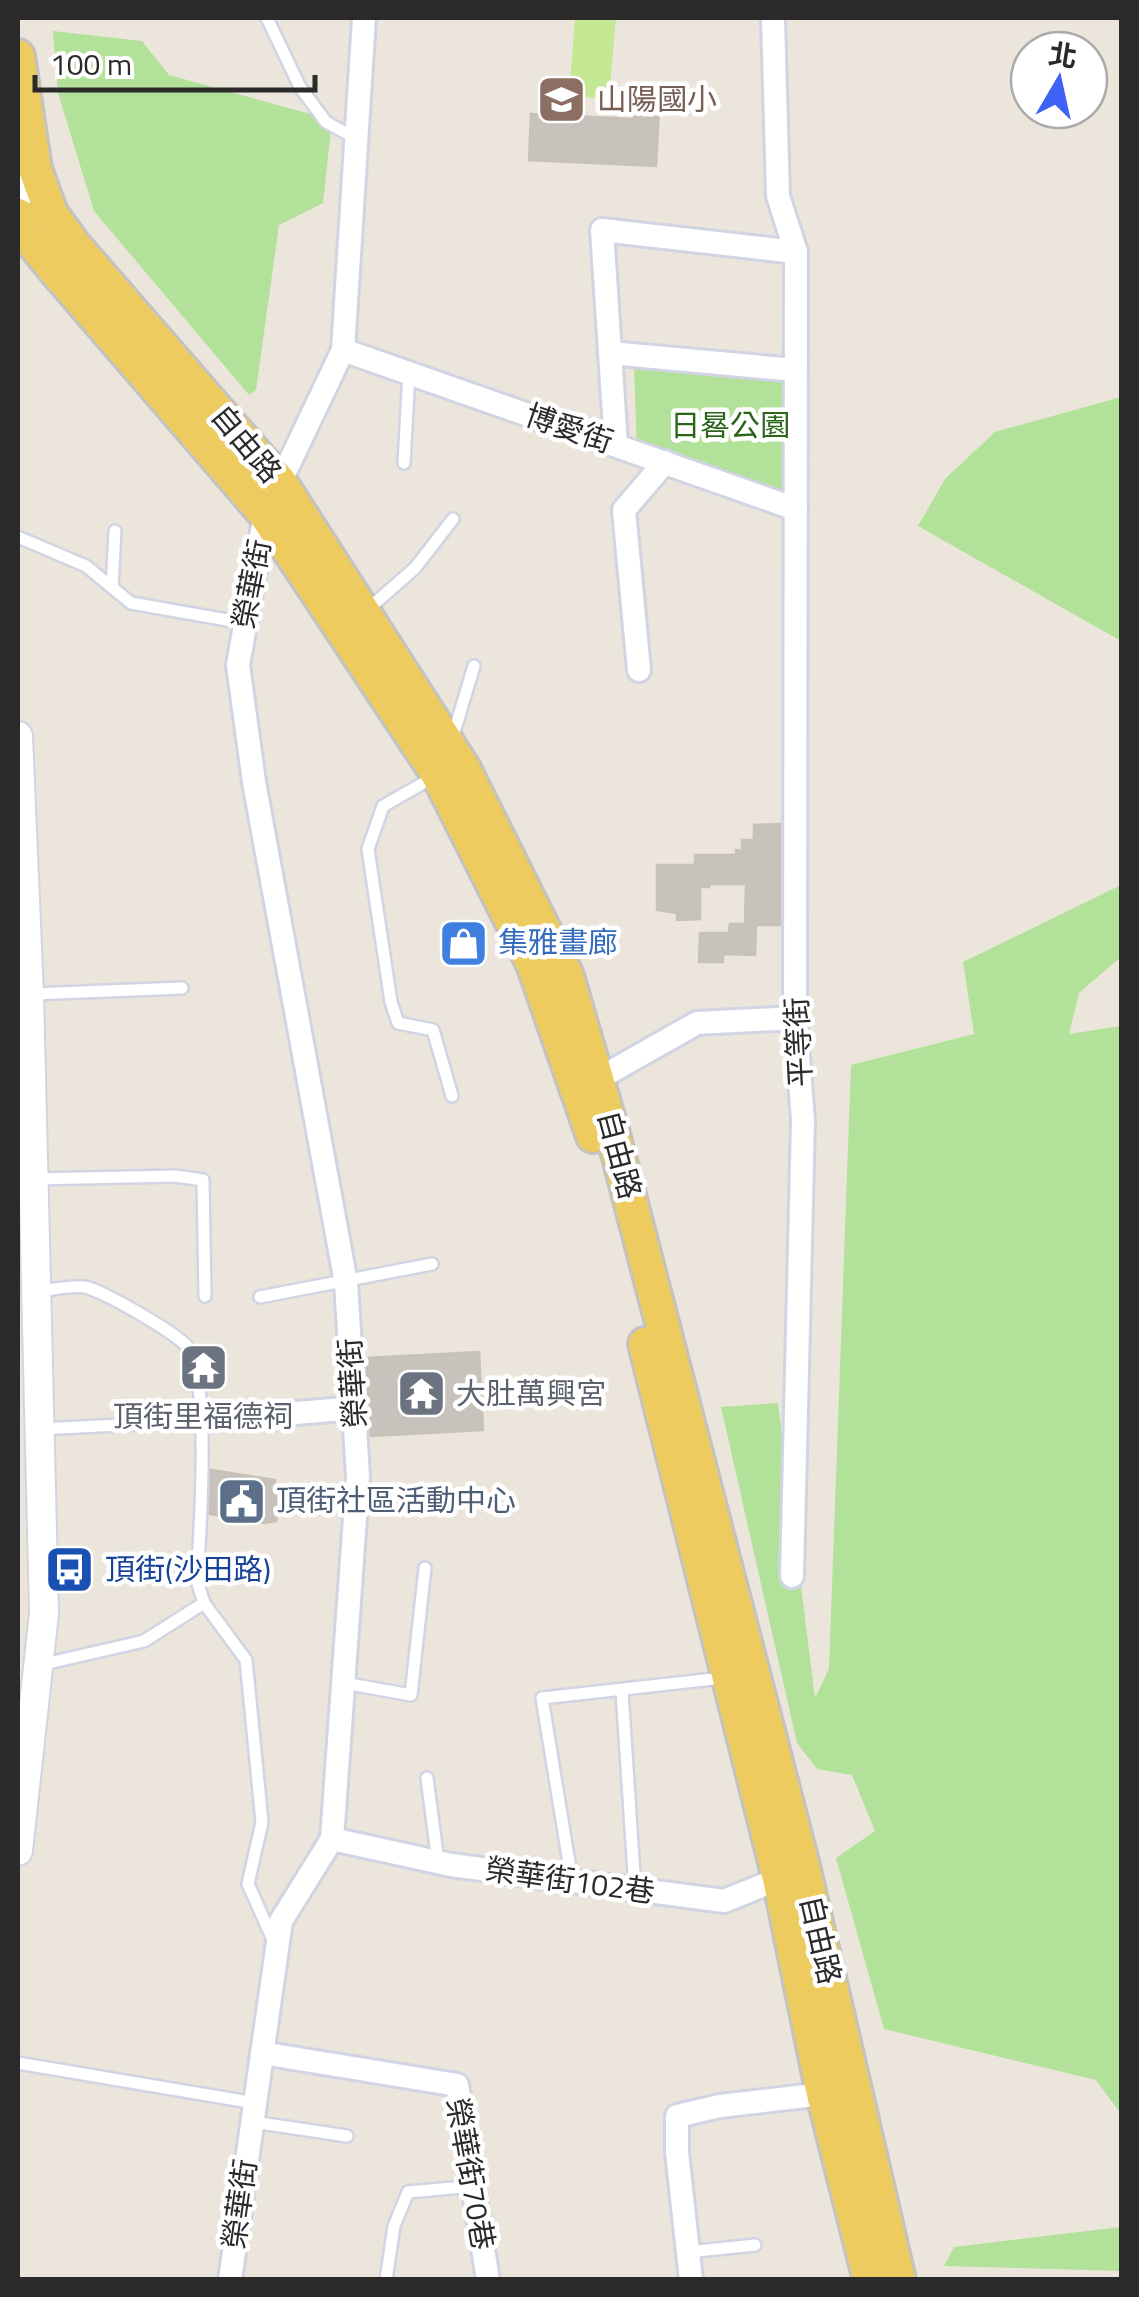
<svg xmlns="http://www.w3.org/2000/svg" width="1139" height="2297" font-family="'Titillium Web','Noto Sans TC',sans-serif">
<rect width="100%" height="100%" fill="#ece5dc"/>
<g fill="#b2e199">
<polygon points="53,31 142,41 169,75 332,120 323,203 279,225 256,390 249,395 94,211 58,93"/>
<polygon points="634,366 783,377 784,501 637,452"/>
<polygon points="1121,397 1122,397 1121,641 918,526 945,479 995,432"/>
<polygon points="1121,885 1121,957 1079,993 1069,1034 1121,1026 1121,2114 1096,2080 884,2029 836,1858 875,1831 852,1775 817,1769 797,1743 721,1407 778,1403 815,1698 829,1669 851,1065 974,1034 963,962"/>
<polygon points="1121,2227 1121,2271 944,2266 954,2247"/>
</g>
<polygon fill="#c5e895" points="575,18 616,18 609,99 569,96"/>
<g fill="#c7c2bb" stroke="#c7c1b6" stroke-width="2.5">
<polygon points="636,89 660,90 656,166 529,160 531,114 634,119"/>
<polygon points="780,824 780,925 756,925 755,955 723,954 723,962 699,962 700,933 729,933 730,924 745,924 746,884 709,884 709,887 700,887 700,919 677,920 677,913 657,910 657,865 695,865 695,855 737,855 736,850 742,851 742,840 754,840 754,825"/>
<polygon points="479,1352 483,1430 371,1436 366,1358"/>
<polygon points="211,1470 275,1480 274,1487 281,1488 276,1521 265,1523 210,1514"/>
</g>
<g fill="none" stroke-linecap="round" stroke-linejoin="round">
<defs>
<g id="service">
<polyline points="267,18 300,87 326,122 357,139"/>
<polyline points="404,463 409,373"/>
<polyline points="18,537 86,566 131,603 244,623"/>
<polyline points="112,587 115,531"/>
<polyline points="367,610 415,568 453,519"/>
<polyline points="452,739 474,666"/>
<polyline points="434,777 383,806 368,849 391,1002 398,1023 433,1030 452,1096"/>
<polyline points="32,994 182,988"/>
<polyline points="34,1179 175,1176 203,1180 205,1296"/>
<path d="M39,1291C52,1290 71,1285 85,1287C101,1290 183,1336 190,1350C210,1390 200,1532 197,1581L204,1603L246,1660L262,1822L248,1884L274,1942"/>
<polyline points="260,1297 432,1264"/>
<polyline points="39,1429 200,1421"/>
<polyline points="40,1665 144,1641 204,1603"/>
<polyline points="344,1683 411,1695 425,1568"/>
<polyline points="622,1691 635,1890"/>
<polyline points="427,1778 438,1862"/>
<polyline points="572,1881 542,1698 723,1678"/>
<polyline points="18,2063 255,2103"/>
<polyline points="253,2122 347,2136"/>
<polyline points="688,2252 755,2245"/>
<polyline points="386,2280 394,2226 408,2192 475,2186"/>
</g>
<g id="minor">
<polyline points="773,18 778,196 796,252 795,1018 803,1120 792,1576"/>
<polyline points="343,350 796,509"/>
<polyline points="610,353 795,370"/>
<polyline points="616,445 602,230 796,252"/>
<polyline points="639,670 624,510 665,462"/>
<polyline points="598,1079 697,1023 795,1018"/>
<polyline points="200,1421 356,1408"/>
<polyline points="332,1839 451,1865 724,1901 791,1874"/>
<polyline points="262,2053 457,2085 488,2280"/>
<polyline points="230,2280 281,1921 332,1839 358,1476 346,1283 254,782 238,665 265,514 343,350 364,18"/>
<polyline points="691,2280 677,2152 677,2116 720,2106 823,2094"/>
</g>
<g id="tertiary">
<polyline points="18,195 35,169"/>
<polyline points="18,736 29,994 44,1613 18,1851"/>
</g>
<g id="primary">
<polyline points="18,56 35,169 51,213 74,245 280,482 464,769 567,976 613,1134 803,1866 899,2280"/>
<polyline points="18,215 28,237 54,269 265,514 438,775 533,964 593,1136"/>
<polyline points="645,1344 779,1878 823,2094 870,2280"/>
</g>
</defs>
<use href="#service" stroke="#d1d4e2" stroke-width="16"/>
<use href="#minor" stroke="#d1d4e2" stroke-width="28"/>
<use href="#tertiary" stroke="#d1d4e2" stroke-width="32"/>
<use href="#primary" stroke="#c3c3c3" stroke-width="38"/>
<use href="#service" stroke="#fff" stroke-width="11"/>
<use href="#minor" stroke="#fff" stroke-width="22"/>
<use href="#tertiary" stroke="#fff" stroke-width="28"/>
<use href="#primary" stroke="#edcb5f" stroke-width="32"/>
</g>
<defs>
<symbol id="school-square" viewBox="-11 -11 22 22"><rect x="-9" y="-9" width="18" height="18" rx="4" fill="#8d6e63" stroke="#fff"/><path d="M0-5L7-2L0 1L-7-2ZM-4 1L0 2.5L4 1V4Q0 6-4 4Z" fill="#fff"/></symbol>
<symbol id="shop-square" viewBox="-11 -11 22 22"><rect x="-9" y="-9" width="18" height="18" rx="4" fill="#3f7fe0" stroke="#fff"/><path d="M-5-2.5h2.3a2.7 3.5 0 0 1 5.4 0H5L5.5 6h-11ZM-1.5-2.5h3a1.5 2.3 0 0 0-3 0Z" fill="#fff"/></symbol>
<symbol id="temple-square" viewBox="-11 -11 22 22"><rect x="-9" y="-9" width="18" height="18" rx="4" fill="#6b7280" stroke="#fff"/><path d="M0-6L5-2H3V0L6.5 2.5H4V6H1.5V3h-3V6H-4V2.5H-6.5L-3 0V-2H-5Z" fill="#fff"/></symbol>
<symbol id="civic-square" viewBox="-11 -11 22 22"><rect x="-9" y="-9" width="18" height="18" rx="4" fill="#5c6f8a" stroke="#fff"/><path d="M-.6-6.5H3V-4.5H.6V-3L4-1V1h2V6H-6V1h2V-1L-.6-3ZM-1.2 2.5V6h2.4V2.5Z" fill="#fff"/></symbol>
<symbol id="bus-square" viewBox="-11 -11 22 22"><rect x="-9" y="-9" width="18" height="18" rx="4" fill="#1a4fb4" stroke="#fff"/><path d="M-5-6H5V4H4V6H2V4H-2V6H-4V4H-5ZM-3.5-4V0h7V-4ZM-3.5 1.2v1.5H-2V1.2ZM2 1.2v1.5H3.5V1.2Z" fill="#fff"/></symbol>
</defs>
<g fill-rule="evenodd">
<use href="#school-square" x="534" y="72" width="55" height="55"/>
<use href="#shop-square" x="436" y="916" width="55" height="55"/>
<use href="#temple-square" x="176" y="1340" width="55" height="55"/>
<use href="#temple-square" x="394" y="1366" width="55" height="55"/>
<use href="#civic-square" x="214" y="1474" width="55" height="55"/>
<use href="#bus-square" x="42" y="1542" width="55" height="55"/>
</g>
<g text-anchor="middle" stroke-width="9" stroke-linejoin="round" paint-order="stroke">
<g font-size="30" fill="#785e54" stroke="#fff" text-anchor="start">
<text x="597" y="110">山陽國小</text>
</g>
<g font-size="30" fill="#2b651b" stroke="#fff">
<text x="730" y="436">日晷公園</text>
</g>
<g font-size="30" fill="#2a2a2a" stroke="#fff">
<text transform="translate(569 429) rotate(19)" y="10">博愛街</text>
<text transform="translate(246 444) rotate(50)" y="10">自由路</text>
<text transform="translate(252 584) rotate(-79)" y="10">榮華街</text>
<text transform="translate(799 1042) rotate(-93)" y="10">平等街</text>
<text transform="translate(619 1155) rotate(75)" y="10">自由路</text>
<text transform="translate(353 1383) rotate(-94)" y="10">榮華街</text>
<text transform="translate(570 1881) rotate(8)" y="10">榮華街102巷</text>
<text transform="translate(820 1940) rotate(77)" y="10">自由路</text>
<text transform="translate(470 2174) rotate(80)" y="10">榮華街70巷</text>
<text transform="translate(240 2204) rotate(-82)" y="10">榮華街</text>
</g>
<g font-size="30" fill="#366cbe" stroke="#fff" text-anchor="start">
<text x="498" y="953">集雅畫廊</text>
</g>
<g font-size="30" fill="#5b616d" stroke="#fff" text-anchor="start">
<text x="456" y="1404">大肚萬興宮</text>
<text x="203" y="1427" text-anchor="middle">頂街里福德祠</text>
</g>
<g font-size="30" fill="#4e5e75" stroke="#fff" text-anchor="start">
<text x="276" y="1511">頂街社區活動中心</text>
</g>
<g font-size="30" fill="#164399" stroke="#fff" text-anchor="start">
<text x="105" y="1580">頂街(沙田路)</text>
</g>
</g>
<rect width="1139" height="2297" fill="none" stroke="#2a2a2a" stroke-width="40"/>
<g transform="translate(1059 80) rotate(9)"><circle r="48" fill="#ffffff" stroke="#aaaaaa" stroke-width="2.5"/>
<path d="M0-8L18 38L0 25L-18 38Z" fill="#3f62f6"/>
<text y="-15" font-size="28" font-weight="bold" text-anchor="middle" fill="#2a2a2a">北</text>
</g>
<path d="M35 75v15h280v-15" fill="none" stroke="#2a2a2a" stroke-width="5"/>
<text x="50" y="75" font-size="30" fill="#2a2a2a" stroke="#ffffff" stroke-width="8" paint-order="stroke">100 m</text>
</svg>
